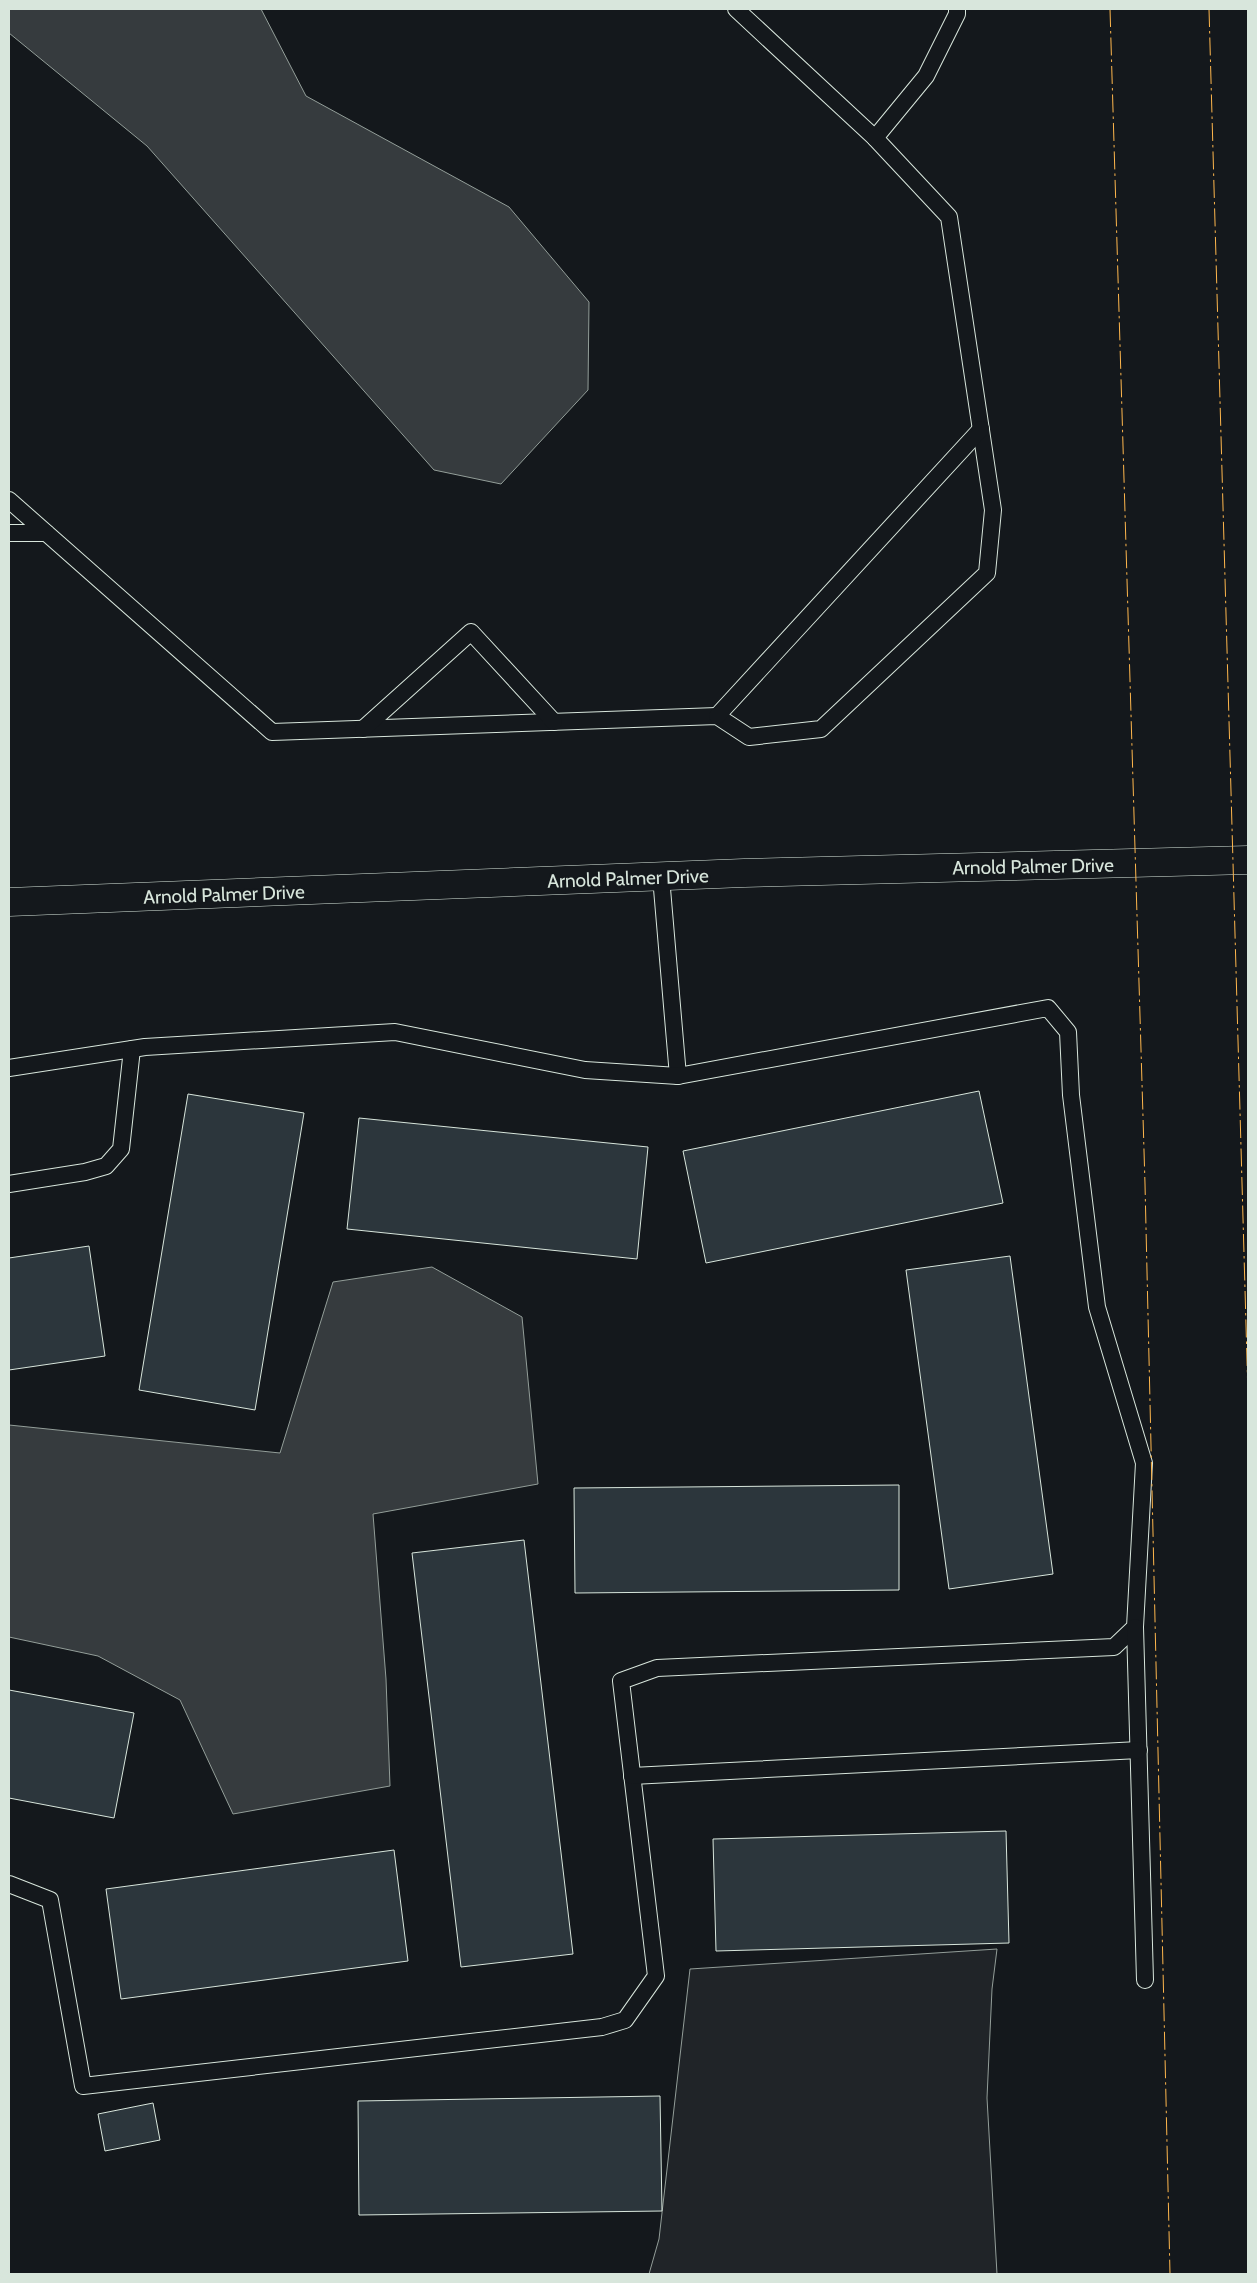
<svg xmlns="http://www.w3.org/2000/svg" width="1257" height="2283" font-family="Cabin,sans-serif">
<rect width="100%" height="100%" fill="#14181c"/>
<polygon fill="#202428" stroke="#939e99" points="997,1949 992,1989 987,2098 997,2274 649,2274 659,2239 690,1969"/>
<g fill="#363b3e" stroke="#939e99">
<polygon points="9,9 261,9 306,96 509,207 589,302 588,390 501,484 434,470 147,146 9,33"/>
<polygon points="432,1267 522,1317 538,1484 373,1514 386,1679 390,1786 233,1814 180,1700 98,1656 9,1637 9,1425 280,1453 333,1282"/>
</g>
<g fill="#2c363c" stroke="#d8e6dc">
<polygon points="979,1091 1003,1203 706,1263 683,1151"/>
<polygon points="188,1094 304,1113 255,1410 139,1390"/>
<polygon points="359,1118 648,1147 637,1259 347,1229"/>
<polygon points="89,1246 105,1356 9,1370 9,1258"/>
<polygon points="1010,1256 1053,1574 949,1589 906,1270"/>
<polygon points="899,1485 899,1590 575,1593 574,1488"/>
<polygon points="524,1540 573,1954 461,1967 412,1553"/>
<polygon points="9,1690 134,1713 114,1818 9,1798"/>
<polygon points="1006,1831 1009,1943 716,1951 713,1839"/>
<polygon points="394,1850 408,1961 121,1999 106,1889"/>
<polygon points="660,2096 662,2211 359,2215 358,2101"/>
<polygon points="153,2103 160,2140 105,2151 98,2114"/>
</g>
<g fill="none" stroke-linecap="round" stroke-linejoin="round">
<defs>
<g id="service">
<polyline points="875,138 926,76 957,14 957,9"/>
<polyline points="9,500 272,732 717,716 749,737 821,729 987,573 993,510 949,217 875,138 736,9"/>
<polyline points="9,533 46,533"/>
<polyline points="717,716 981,429"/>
<polyline points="363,729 471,632 554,722"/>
<polyline points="661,877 678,1076"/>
<polyline points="9,1068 145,1047 395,1032 585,1070 678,1076 1048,1008 1068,1032 1071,1095 1097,1307 1144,1463 1135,1627 1114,1647 657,1668 621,1681 656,1976 625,2020 602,2027 83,2086 50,1900 9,1884"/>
<polyline points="9,1184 85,1172 106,1166 121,1149 132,1049"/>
<polyline points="1135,1627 1145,1980"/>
<polyline points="632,1776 1139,1750"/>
</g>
<polyline id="minor" points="9,902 744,873 1248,860"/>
</defs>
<use href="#service" stroke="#d8e6dc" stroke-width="18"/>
<use href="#minor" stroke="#d8e6dc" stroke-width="29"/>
<use href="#service" stroke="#14181c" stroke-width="16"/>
<use href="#minor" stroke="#14181c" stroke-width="28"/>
<g stroke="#ffb74d" stroke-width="1" stroke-dasharray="18 4 2.5 4" stroke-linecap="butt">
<polyline points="1110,9 1145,1184 1170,2274"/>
<polyline points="1209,9 1248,1396"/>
</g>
</g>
<g text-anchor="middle" stroke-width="4" stroke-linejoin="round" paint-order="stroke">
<g font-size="19" fill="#d8e6dc" stroke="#14181c">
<text transform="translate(1033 866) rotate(-1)" y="7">Arnold Palmer Drive</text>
<text transform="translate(628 878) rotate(-2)" y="7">Arnold Palmer Drive</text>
<text transform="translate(224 894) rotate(-2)" y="7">Arnold Palmer Drive</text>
</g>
</g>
<rect width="1257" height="2283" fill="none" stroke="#d8e6dc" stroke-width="20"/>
</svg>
